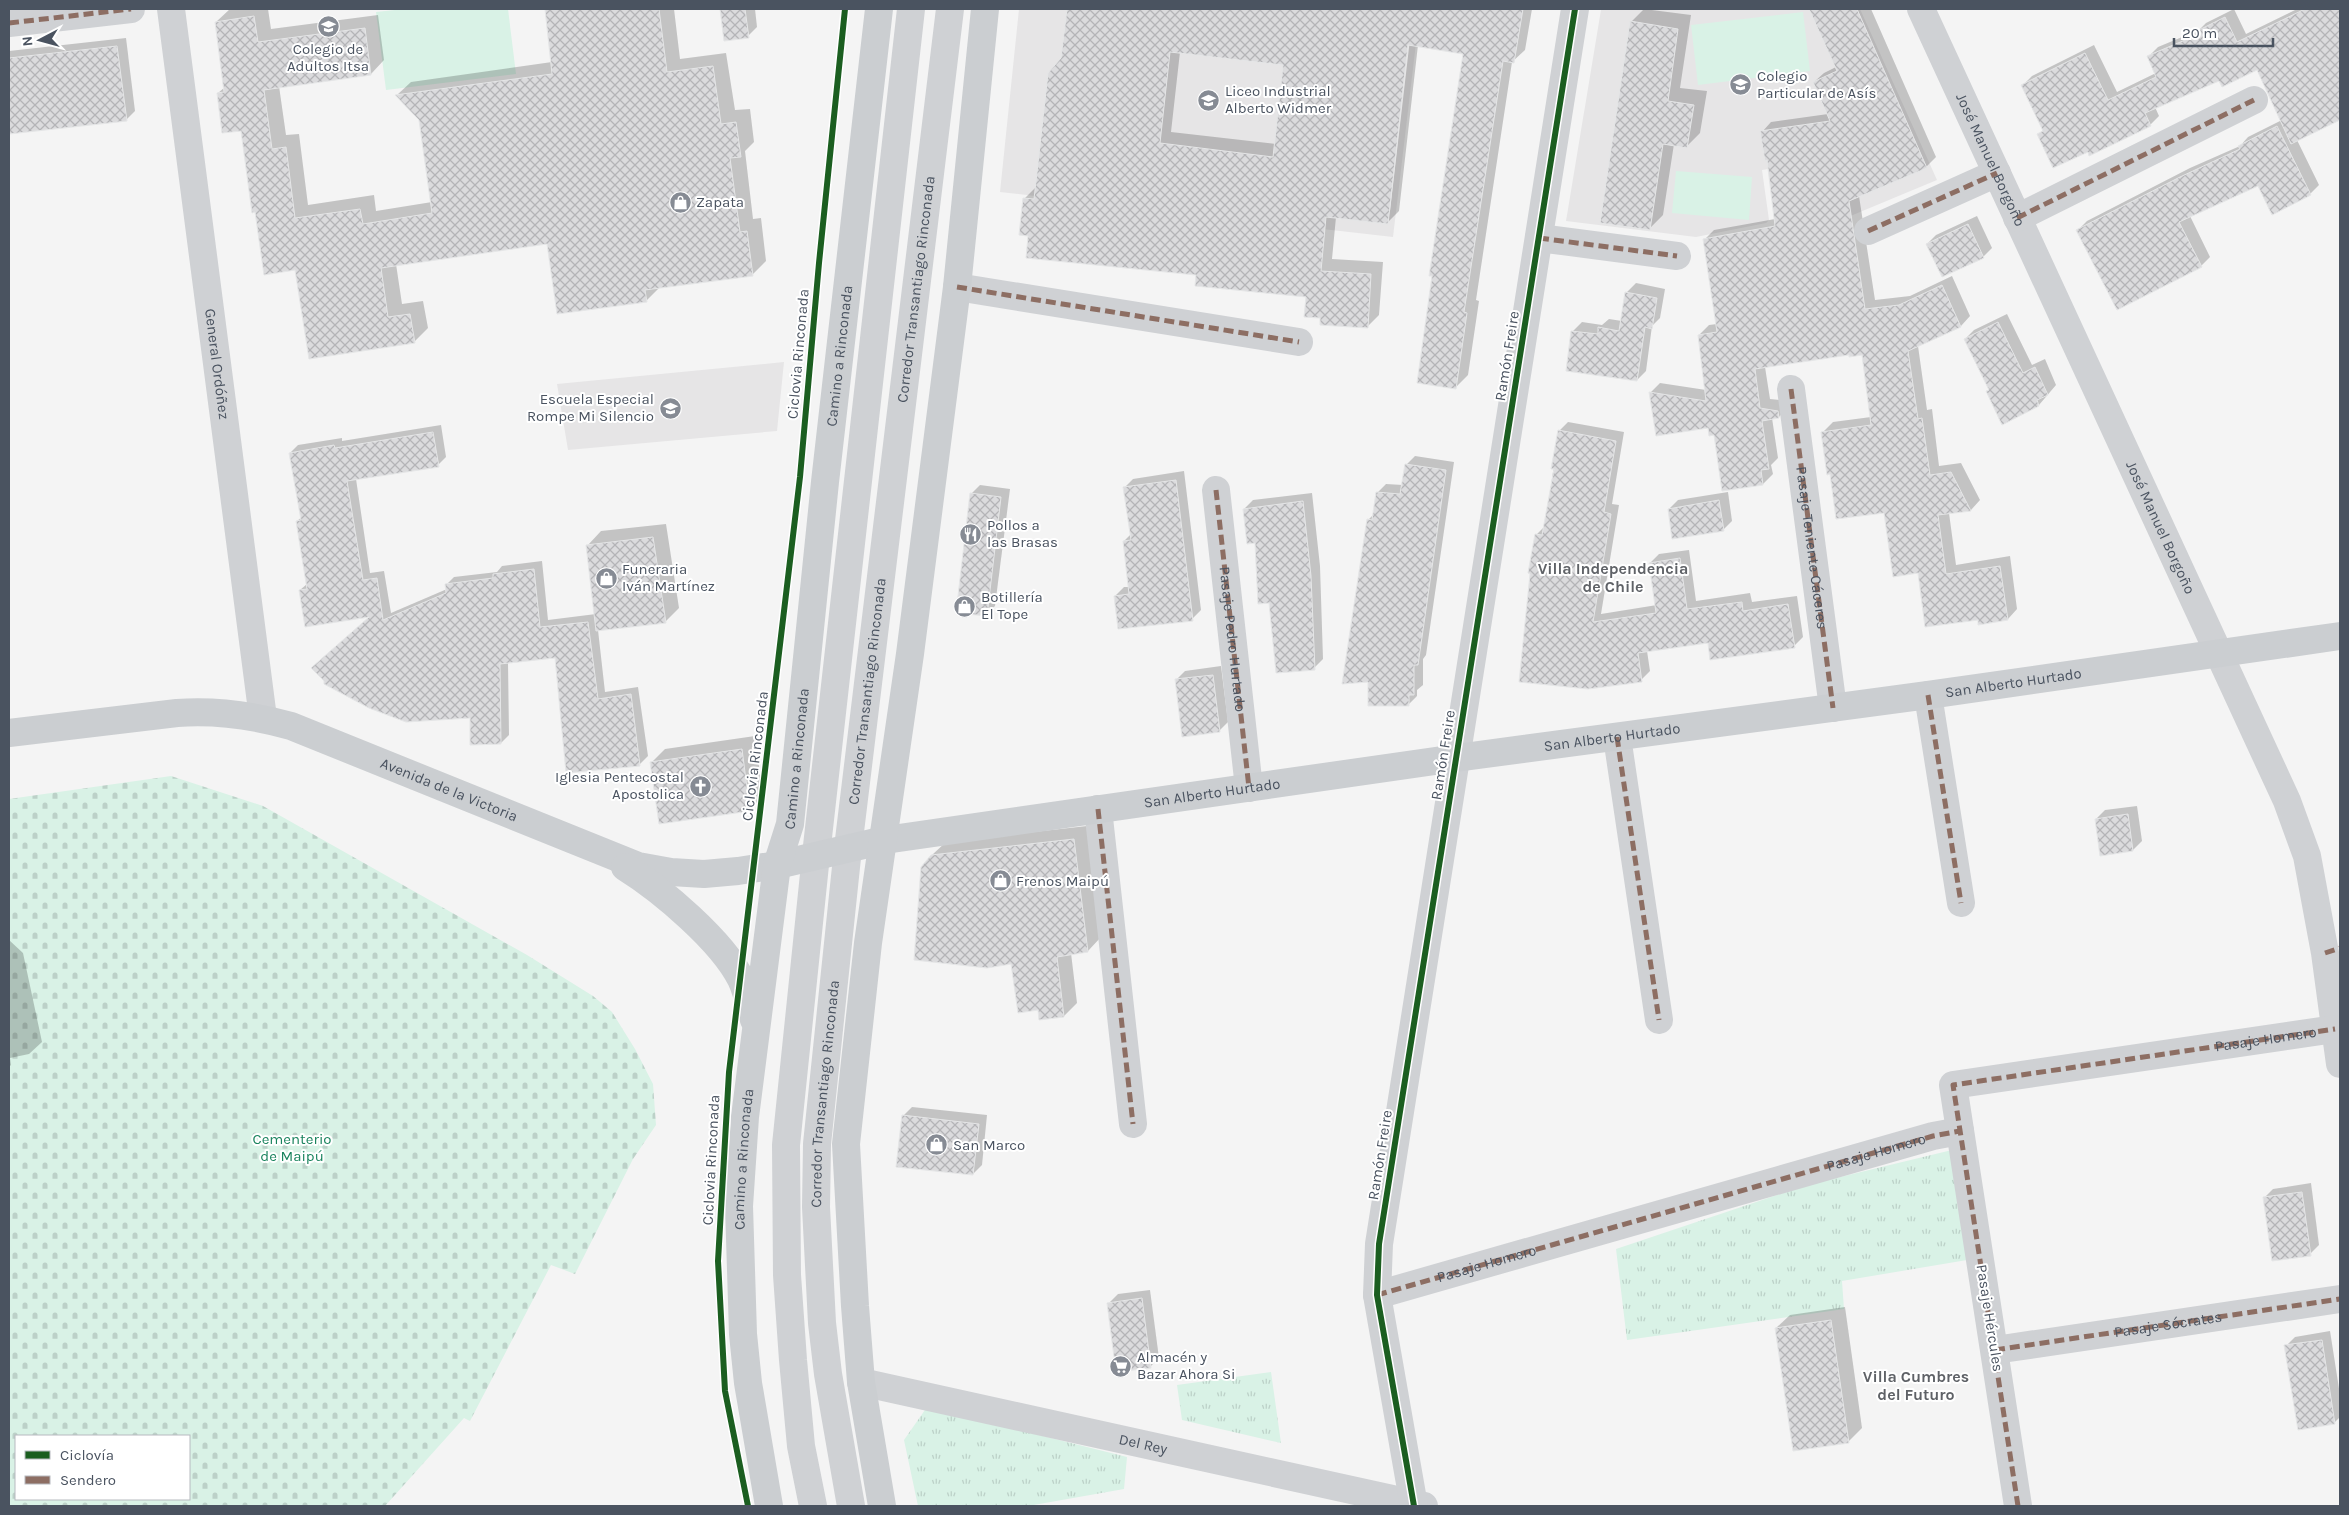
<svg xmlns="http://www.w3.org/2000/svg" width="2349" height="1515" font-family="Karla,sans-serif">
<defs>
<pattern id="grass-tufts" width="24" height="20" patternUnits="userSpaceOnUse" patternTransform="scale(1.25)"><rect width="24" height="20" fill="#d9f2e6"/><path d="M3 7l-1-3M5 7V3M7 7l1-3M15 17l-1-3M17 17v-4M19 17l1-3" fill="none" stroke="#bcd1c8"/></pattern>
<pattern id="cemetery-stones" width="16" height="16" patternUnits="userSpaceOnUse" patternTransform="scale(1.25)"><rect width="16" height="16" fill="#d9f2e6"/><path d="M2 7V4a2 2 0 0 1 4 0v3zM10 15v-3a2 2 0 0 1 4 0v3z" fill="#bcd1c8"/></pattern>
<pattern id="building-cross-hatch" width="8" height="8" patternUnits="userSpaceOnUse" patternTransform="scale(1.25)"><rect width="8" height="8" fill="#dbdbdd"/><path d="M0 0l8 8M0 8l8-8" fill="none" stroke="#b4b4b7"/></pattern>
</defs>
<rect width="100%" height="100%" fill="#f4f4f4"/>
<g fill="#e6e5e6">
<polygon points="1019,9 1420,9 1393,237 1000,192"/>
<polygon points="1616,9 1860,9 1937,180 1848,217 1822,160 1762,170 1769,220 1766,223 1696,237 1566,221 1601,10"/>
<polygon points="784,362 777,431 568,450 557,384"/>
</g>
<g fill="url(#grass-tufts)">
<polygon points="1952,1150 1967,1260 1842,1281 1844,1309 1627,1340 1616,1249 1807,1185"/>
<polygon points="1271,1372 1281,1443 1182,1420 1177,1385"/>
<polygon points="927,1407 1127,1457 1124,1489 1028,1506 918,1506 904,1440"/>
</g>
<path fill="url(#cemetery-stones)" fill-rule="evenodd" d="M171,776L263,806L527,955L593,996L612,1012L635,1049L653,1084L656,1125L633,1159L575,1274L551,1265L470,1421L464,1418L385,1506H9V799ZM16,1436H189V1499H16Z"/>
<g fill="#d9f2e6">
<polygon points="404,9 508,9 516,74 386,90 376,12"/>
<polygon points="1803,12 1810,71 1698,85 1691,25"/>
<polygon points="1676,171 1752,177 1749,220 1672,213"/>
</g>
<g fill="#0003" fill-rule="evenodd">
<polygon points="230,9 268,9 271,29 378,15 384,60 371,74 279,86 286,135 299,134 308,205 374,195 376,211 432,202 421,119 397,95 411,82 552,62 546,9 674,9 680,59 726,53 735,110 750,109 754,142 745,151 753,219 761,218 766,261 752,275 660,287 646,301 548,243 396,264 402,304 423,301 428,328 414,342 296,269 243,129 218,93 225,87 216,22"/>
<polygon points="721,9 755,9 757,27 748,36 725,39"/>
<path d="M1068,9H1532L1525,50L1512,62L1476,300L1479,301L1468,375L1456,387L1464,53L1418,45L1399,211L1387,223L1336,217L1332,259L1383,262L1379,315L1367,327L1322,317L1308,296L1198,274L1030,235L1024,199L1036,187L1062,58ZM1408,38L1410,39L1390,211H1388ZM1180,52L1284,64L1276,144L1171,132Z"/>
<polygon points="1644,9 1691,15 1680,88 1707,91 1700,133 1687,146 1674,144 1663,215 1649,229 1631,22"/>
<polygon points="1811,9 1871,9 1936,157 1926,167 1859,196 1875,300 1910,296 1952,276 1970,316 1961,326 1918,346 1927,410 1932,409 1939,466 1961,463 1980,500 1971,510 1949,513 1956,565 2010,556 2017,609 2008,619 1979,619 1919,572 1885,511 1831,473 1823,432 1833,422 1871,417 1863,354 1850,353 1765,367 1770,399 1788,401 1788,407 1779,417 1772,418 1778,458 1771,465 1773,474 1763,484 1709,427 1650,393 1660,383 1706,390 1699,335 1709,325 1717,324 1704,240 1714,230 1775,219 1768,159 1762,132 1771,122 1828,114 1814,82 1824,73 1836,67"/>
<polygon points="2234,9 2246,34 2297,9 2340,9 2340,119 2297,140 2319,185 2310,194 2259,185 2190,216 2210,257 2201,266 2078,230 2087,221 2190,168 2240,146 2248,137 2282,120 2257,68 2220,80 2155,107 2159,116 2150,125 2088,151 2039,134 2044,129 2023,85 2032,76 2094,45 2117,92 2156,73 2149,56 2158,47 2199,30 2206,23"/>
<polygon points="126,38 135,111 126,120 9,133 9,51"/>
<polygon points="1977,216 1992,248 1983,257 1927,244 1936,235"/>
<polygon points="1636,283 1665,289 1660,318 1652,326 1646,371 1637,380 1573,331 1582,322 1602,325 1609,319 1622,321 1627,292"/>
<polygon points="2007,314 2032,365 2045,359 2056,385 2039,405 1988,391 1990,389 1965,339 1974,330"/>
<polygon points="1568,422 1624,432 1612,504 1619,505 1601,614 1657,605 1650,563 1659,554 1689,550 1696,601 1750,593 1752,602 1797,596 1803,637 1794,646 1709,641 1647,651 1650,671 1641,680 1588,687 1536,535 1545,526 1559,431"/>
<polygon points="441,425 446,457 438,465 356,479 370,573 384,571 391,613 447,589 446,585 454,577 497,572 502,566 542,561 548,620 596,614 588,545 601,531 666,524 679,608 665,622 598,630 605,692 638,687 648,756 640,764 568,772 556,657 508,662 509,735 501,743 471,716 372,616 300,590 307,584 297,521 302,517 290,453 298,445 342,438 342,441"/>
<polygon points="1415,456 1454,462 1426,655 1423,659 1423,685 1417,690 1417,696 1408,705 1368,520 1374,514 1377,493 1386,484 1403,485 1406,465"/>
<polygon points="1184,471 1201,610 1192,619 1115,596 1124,587 1130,587 1124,541 1131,534 1124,488 1133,479"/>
<polygon points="980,485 1010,489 995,606 986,615 971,494"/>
<polygon points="1728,492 1732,521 1723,530 1669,509 1678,500"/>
<polygon points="1312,493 1320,566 1323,659 1314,668 1270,602 1256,541 1244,509 1253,500"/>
<polygon points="1221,666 1228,722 1219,731 1176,680 1185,671"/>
<polygon points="755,736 763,796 750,810 660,823 652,762 665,749"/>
<polygon points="2137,806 2142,841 2133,850 2096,819 2105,810"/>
<polygon points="1087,826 1101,937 1088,951 1071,953 1077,1003 1064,1016 1039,1009 1013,963 932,855 946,842"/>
<polygon points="9,940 23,953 42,1042 29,1054 10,1058 11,1065 9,1067"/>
<polygon points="912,1107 987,1115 982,1165 973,1174 903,1116"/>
<polygon points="2311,1183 2319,1245 2310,1254 2264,1198 2273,1189"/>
<polygon points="1150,1290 1159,1358 1150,1367 1109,1303 1118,1294"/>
<polygon points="1845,1307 1862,1428 1848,1442 1776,1328 1790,1315"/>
<polygon points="2330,1331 2340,1395 2340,1417 2334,1423 2286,1346 2295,1337"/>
</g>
<g fill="url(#building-cross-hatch)" stroke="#e5e6e7" fill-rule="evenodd">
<polygon points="545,9 659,9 667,72 713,66 721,124 736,122 741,157 730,158 740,232 747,231 753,276 645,290 647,302 557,314 547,244 381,268 388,317 410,314 415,343 309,359 295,270 264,275 255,212 252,213 241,131 222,133 217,93 224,92 215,22 254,16 258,42 365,28 371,75 264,90 272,149 286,147 295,218 360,209 363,224 432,213 419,120 395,95 552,74"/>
<polygon points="720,9 745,9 749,38 724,41"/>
<path d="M1067,9H1523L1514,63L1503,61L1464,312L1467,313L1456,389L1417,383L1432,276H1429L1463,54L1408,45L1388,224L1326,217L1321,271L1371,274L1368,328L1320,325V318L1304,317L1306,297L1195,286L1196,275L1026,258L1028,236L1019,235L1023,198L1034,199L1048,73L1061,58ZM1170,52L1283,65L1273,157L1160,143Z"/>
<polygon points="1809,9 1857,9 1927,168 1849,201 1865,309 1899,305 1942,285 1961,327 1908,351 1918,419 1922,418 1930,475 1951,472 1971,511 1938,515 1946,574 2000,566 2008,620 1978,625 1978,620 1925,627 1918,573 1893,577 1884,513 1836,519 1830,474 1827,475 1821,432 1871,425 1862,355 1849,357 1849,355 1755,369 1760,408 1778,411 1779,418 1762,421 1769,469 1761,470 1763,485 1722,491 1714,435 1709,436 1708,428 1656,436 1649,392 1706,401 1698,335 1717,332 1703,239 1775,226 1767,160 1765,161 1760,131 1830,121 1813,82 1837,71"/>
<polygon points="2305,9 2340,9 2340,120 2291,144 2257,70 2222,87 2219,81 2145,113 2151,126 2089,156 2088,152 2053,168 2037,134 2043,131 2021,85 2085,53 2108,100 2156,77 2147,56 2197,35 2195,32 2225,17 2237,42"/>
<polygon points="1630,21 1678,29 1668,101 1694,105 1687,148 1663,144 1650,230 1600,223"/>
<polygon points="117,46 127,121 9,134 9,58"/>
<polygon points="2277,126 2311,195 2272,215 2258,186 2179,222 2202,267 2117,310 2076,230 2180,177 2240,149 2238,146"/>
<polygon points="1968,224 1984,258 1942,277 1926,244"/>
<polygon points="1625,292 1657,298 1652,329 1645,327 1637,381 1566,371 1571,331 1598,334 1598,327 1619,331"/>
<polygon points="1998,322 2023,373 2035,367 2048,395 2037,400 2039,406 2002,425 1986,391 1989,390 1964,339"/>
<polygon points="1558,430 1616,441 1604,512 1611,514 1593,622 1656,613 1649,563 1680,558 1687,609 1742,602 1743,611 1788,604 1795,648 1710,660 1708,643 1638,653 1642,682 1588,689 1519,682 1530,574 1528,573 1535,534 1542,535 1554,469 1551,469"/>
<polygon points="433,432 439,467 347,481 363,580 377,578 383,620 446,593 445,584 493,578 493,574 534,569 540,627 588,622 598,699 631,694 640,766 566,773 555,658 500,664 501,744 470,745 470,718 406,722 369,708 324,684 324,681 311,668 369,617 305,627 299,590 307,589 296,521 301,520 289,453 334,445 335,448"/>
<polygon points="1405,464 1446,470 1418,665 1414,665 1414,695 1409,695 1409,706 1368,706 1368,682 1342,684 1367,519 1372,520 1376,492 1400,494"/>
<polygon points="1176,480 1193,621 1118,629 1114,596 1129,594 1123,541 1131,540 1123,487"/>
<polygon points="970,493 1001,497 987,616 956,613"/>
<polygon points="1719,500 1724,531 1672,539 1668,509"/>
<polygon points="1303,501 1311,576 1315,670 1276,673 1269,603 1258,604 1255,543 1247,544 1243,509"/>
<polygon points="653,537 666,623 596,631 586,545"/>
<polygon points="1213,675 1220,732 1182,737 1175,679"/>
<polygon points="742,749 750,811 659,824 650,762"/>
<polygon points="2128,814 2133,851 2100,856 2095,819"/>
<polygon points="1074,839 1088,952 1057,957 1064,1017 1039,1020 1038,1010 1018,1013 1011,964 987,968 914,960 921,867 931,855"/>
<polygon points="902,1115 979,1124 973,1175 896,1167"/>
<polygon points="2302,1192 2311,1256 2272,1261 2263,1197"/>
<polygon points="1142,1298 1151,1368 1116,1372 1107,1303"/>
<polygon points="1831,1320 1849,1443 1793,1451 1775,1328"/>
<polygon points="2322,1340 2335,1424 2298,1430 2284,1345"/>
</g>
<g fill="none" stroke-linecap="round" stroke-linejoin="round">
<g stroke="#cfd1d4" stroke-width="28">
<path id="s1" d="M171,9L263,718"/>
<path id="s2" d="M1921,9L2287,801L2307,856L2325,953L2340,1064"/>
<polyline points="9,23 131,9"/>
<polyline points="2017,218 2254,100"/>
<polyline points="1868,231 1997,173"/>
<polyline points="1539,238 1677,256"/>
<polyline points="957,287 1299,342"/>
<polyline points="1791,389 1833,708"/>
<polyline points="1216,490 1249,788"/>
<polyline points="1928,695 1961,903"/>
<polyline points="1617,737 1659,1020"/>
<polyline points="1098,809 1133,1124"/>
<path id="s3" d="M1377,1295L1933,1136L1960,1131"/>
<path id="s4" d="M1995,1350L2340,1299"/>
<path id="s5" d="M861,1382L1424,1506"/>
<polyline points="813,1506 801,1446 793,1360 787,1275 786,1145 816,855 911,9"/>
<path id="s6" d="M851,1506L828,1374L822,1323L816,1207L817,1144L848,848L950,9"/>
<polyline points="1414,1506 1377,1295 1379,1244 1575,9"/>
<path id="s7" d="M2018,1506L1953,1085L2335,1029"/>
</g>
<g stroke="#cbced1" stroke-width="28">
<path id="s8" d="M9,733L177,713C217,710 252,715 291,726L638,866L671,872L704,874L738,871L777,865L885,840L1456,758L1928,695L2340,636"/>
<path d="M625,867C662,890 722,941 741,979C747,992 750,1006 754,1020"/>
<path id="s9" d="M769,1506L748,1383L743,1334L739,1206L745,1117L777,865L790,824L825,482L879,9"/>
<polyline points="882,1506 861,1382 855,1306 846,1144 868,943 910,654 957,287 985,9"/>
</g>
<g stroke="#8d6e63" stroke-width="5" stroke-dasharray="10 5" stroke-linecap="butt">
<polyline points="9,23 131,9"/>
<polyline points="2017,218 2254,100"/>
<polyline points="1868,231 1997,173"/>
<polyline points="1539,238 1677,256"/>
<polyline points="957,287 1299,342"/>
<path id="s10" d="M1791,389L1833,708"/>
<path id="s11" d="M1216,490L1249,788"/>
<polyline points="1928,695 1961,903"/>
<polyline points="1617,737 1659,1020"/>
<polyline points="1098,809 1133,1124"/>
<polyline points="2325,953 2340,948"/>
<polyline points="1377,1295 1933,1136 1960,1131"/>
<polyline points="1995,1350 2340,1299"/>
<polyline points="2018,1506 1953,1085 2335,1029"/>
</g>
<defs>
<g id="cycleway">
<polyline points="748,1506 725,1391 718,1261 729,1072 800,477 819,263 845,9"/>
<polyline points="1414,1506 1377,1295 1379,1244 1575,9"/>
</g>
</defs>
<use href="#cycleway" stroke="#fff" stroke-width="9"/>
<use href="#cycleway" stroke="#1b5e20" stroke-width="6"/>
</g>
<defs>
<symbol id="school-disc" viewBox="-11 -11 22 22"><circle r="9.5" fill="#868b94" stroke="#fff"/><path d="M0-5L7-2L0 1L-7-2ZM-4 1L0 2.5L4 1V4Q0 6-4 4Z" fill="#fff"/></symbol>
<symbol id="shop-disc" viewBox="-11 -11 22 22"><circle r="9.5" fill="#868b94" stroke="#fff"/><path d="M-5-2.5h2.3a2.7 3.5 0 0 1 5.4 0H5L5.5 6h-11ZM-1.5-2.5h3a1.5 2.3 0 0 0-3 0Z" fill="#fff"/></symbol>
<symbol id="restaurant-disc" viewBox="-11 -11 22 22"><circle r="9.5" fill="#868b94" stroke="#fff"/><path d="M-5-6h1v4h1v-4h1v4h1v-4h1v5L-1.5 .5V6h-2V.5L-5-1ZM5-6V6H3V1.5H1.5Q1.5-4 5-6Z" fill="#fff"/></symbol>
<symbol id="church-disc" viewBox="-11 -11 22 22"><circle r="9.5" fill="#868b94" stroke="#fff"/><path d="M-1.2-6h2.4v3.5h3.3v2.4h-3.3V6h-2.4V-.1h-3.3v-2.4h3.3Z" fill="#fff"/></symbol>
<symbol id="supermarket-disc" viewBox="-11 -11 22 22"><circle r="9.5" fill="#868b94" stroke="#fff"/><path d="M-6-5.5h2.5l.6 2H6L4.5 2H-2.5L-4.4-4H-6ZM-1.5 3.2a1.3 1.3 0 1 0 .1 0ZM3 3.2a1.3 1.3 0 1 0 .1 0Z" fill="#fff"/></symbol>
</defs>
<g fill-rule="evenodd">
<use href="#school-disc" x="316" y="14" width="25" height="25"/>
<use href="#school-disc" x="1728" y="72" width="25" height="25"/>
<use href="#school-disc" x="1196" y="88" width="25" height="25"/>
<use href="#shop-disc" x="668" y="190" width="25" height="25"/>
<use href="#school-disc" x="658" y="396" width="25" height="25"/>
<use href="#restaurant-disc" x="958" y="522" width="25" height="25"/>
<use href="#shop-disc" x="594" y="566" width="25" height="25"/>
<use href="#shop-disc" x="952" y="594" width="25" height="25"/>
<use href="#church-disc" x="688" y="774" width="25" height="25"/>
<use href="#shop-disc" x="988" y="868" width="25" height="25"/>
<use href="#shop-disc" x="924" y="1132" width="25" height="25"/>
<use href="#supermarket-disc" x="1108" y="1354" width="25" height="25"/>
</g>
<g text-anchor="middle" stroke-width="4" stroke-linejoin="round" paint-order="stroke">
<g font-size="15" fill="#4a5360" stroke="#fff" text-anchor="start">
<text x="328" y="54" text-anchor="middle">Colegio de<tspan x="328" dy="17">Adultos Itsa</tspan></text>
<text x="1757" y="81">Colegio<tspan x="1757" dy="17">Particular de Asís</tspan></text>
<text x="1225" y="96">Liceo Industrial<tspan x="1225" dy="17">Alberto Widmer</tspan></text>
<text x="696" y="207">Zapata</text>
<text x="654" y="404" text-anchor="end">Escuela Especial<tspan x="654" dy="17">Rompe Mi Silencio</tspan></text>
<text x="987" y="530">Pollos a<tspan x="987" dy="17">las Brasas</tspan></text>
<text x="622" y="574">Funeraria<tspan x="622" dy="17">Iván Martínez</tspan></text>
<text x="981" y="602">Botillería<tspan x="981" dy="17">El Tope</tspan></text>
<text x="684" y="782" text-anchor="end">Iglesia Pentecostal<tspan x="684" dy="17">Apostolica</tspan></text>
<text x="1016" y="886">Frenos Maipú</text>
<text x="953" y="1150">San Marco</text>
<text x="1137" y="1362">Almacén y<tspan x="1137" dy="17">Bazar Ahora Si</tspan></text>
</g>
<g font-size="15" fill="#4a5360" stroke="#fff">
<text dy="5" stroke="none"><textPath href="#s2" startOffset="166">José Manuel Borgoño</textPath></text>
<text dy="5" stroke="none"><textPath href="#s6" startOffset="1225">Corredor Transantiago Rinconada</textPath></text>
<text transform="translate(798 354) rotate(-85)" y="5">Ciclovia Rinconada</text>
<text dy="5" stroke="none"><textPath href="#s9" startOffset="1159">Camino a Rinconada</textPath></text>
<text transform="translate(1507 356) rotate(-81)" y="5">Ramón Freire</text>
<text dy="5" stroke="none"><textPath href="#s1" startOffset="358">General Ordóñez</textPath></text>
<text dy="5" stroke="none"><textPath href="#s2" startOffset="571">José Manuel Borgoño</textPath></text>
<text dy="5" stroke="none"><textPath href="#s10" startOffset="160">Pasaje Teniente Cáceres</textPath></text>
<text dy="5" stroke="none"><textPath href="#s11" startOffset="150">Pasaje Pedro Hurtado</textPath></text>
<text dy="5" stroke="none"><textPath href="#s8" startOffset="2049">San Alberto Hurtado</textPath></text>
<text dy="5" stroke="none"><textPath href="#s6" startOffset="820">Corredor Transantiago Rinconada</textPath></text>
<text dy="5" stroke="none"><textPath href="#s8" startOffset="1644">San Alberto Hurtado</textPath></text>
<text transform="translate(1443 755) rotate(-81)" y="5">Ramón Freire</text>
<text transform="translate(755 756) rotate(-83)" y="5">Ciclovia Rinconada</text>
<text dy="5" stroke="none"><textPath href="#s9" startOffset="754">Camino a Rinconada</textPath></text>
<text dy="5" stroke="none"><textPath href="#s8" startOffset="455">Avenida de la Victoria</textPath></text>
<text dy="5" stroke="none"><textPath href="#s8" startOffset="1240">San Alberto Hurtado</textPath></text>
<text dy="5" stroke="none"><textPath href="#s7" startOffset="742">Pasaje Homero</textPath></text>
<text dy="5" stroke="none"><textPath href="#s6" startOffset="415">Corredor Transantiago Rinconada</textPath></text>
<text dy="5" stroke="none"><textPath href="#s3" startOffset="519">Pasaje Homero</textPath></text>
<text transform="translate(1380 1155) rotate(-81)" y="5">Ramón Freire</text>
<text dy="5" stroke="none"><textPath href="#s9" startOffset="349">Camino a Rinconada</textPath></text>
<text transform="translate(711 1160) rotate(-87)" y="5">Ciclovia Rinconada</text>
<text dy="5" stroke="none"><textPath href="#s3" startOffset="114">Pasaje Homero</textPath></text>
<text transform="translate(1990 1318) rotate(81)" y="5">Pasaje Hércules</text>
<text dy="5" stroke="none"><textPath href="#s4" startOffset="175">Pasaje Sócrates</textPath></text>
<text dy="5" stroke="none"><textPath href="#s5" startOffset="289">Del Rey</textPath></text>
</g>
<g font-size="15" fill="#19835d" stroke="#fff">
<text x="292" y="1144">Cementerio<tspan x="292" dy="17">de Maipú</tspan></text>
</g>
<g font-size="16" font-weight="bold" fill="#5f6267" stroke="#fff">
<text x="1613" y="574">Villa Independencia<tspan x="1613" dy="18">de Chile</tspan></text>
<text x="1916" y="1382">Villa Cumbres<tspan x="1916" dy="18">del Futuro</tspan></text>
</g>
</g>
<rect width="2349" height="1515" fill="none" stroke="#4a5360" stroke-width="20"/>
<rect x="15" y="1435" width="175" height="65" fill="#ffffff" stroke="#b7babf"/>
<rect x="25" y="1451" width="25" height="8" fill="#1b5e20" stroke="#b7babf"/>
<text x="60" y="1460" font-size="15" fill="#4a5360">Ciclovía</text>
<rect x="25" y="1476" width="25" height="8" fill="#8d6e63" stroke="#b7babf"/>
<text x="60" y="1485" font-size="15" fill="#4a5360">Sendero</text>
<g transform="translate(40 40) rotate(264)" stroke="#ffffff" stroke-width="4" paint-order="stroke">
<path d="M0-4L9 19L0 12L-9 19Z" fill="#4a5360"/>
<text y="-8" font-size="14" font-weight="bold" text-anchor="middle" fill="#4a5360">N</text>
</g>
<path d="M2174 38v8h99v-8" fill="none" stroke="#4a5360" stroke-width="2.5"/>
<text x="2182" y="38" font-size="15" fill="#4a5360" stroke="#ffffff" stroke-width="4" paint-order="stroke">20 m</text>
</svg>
